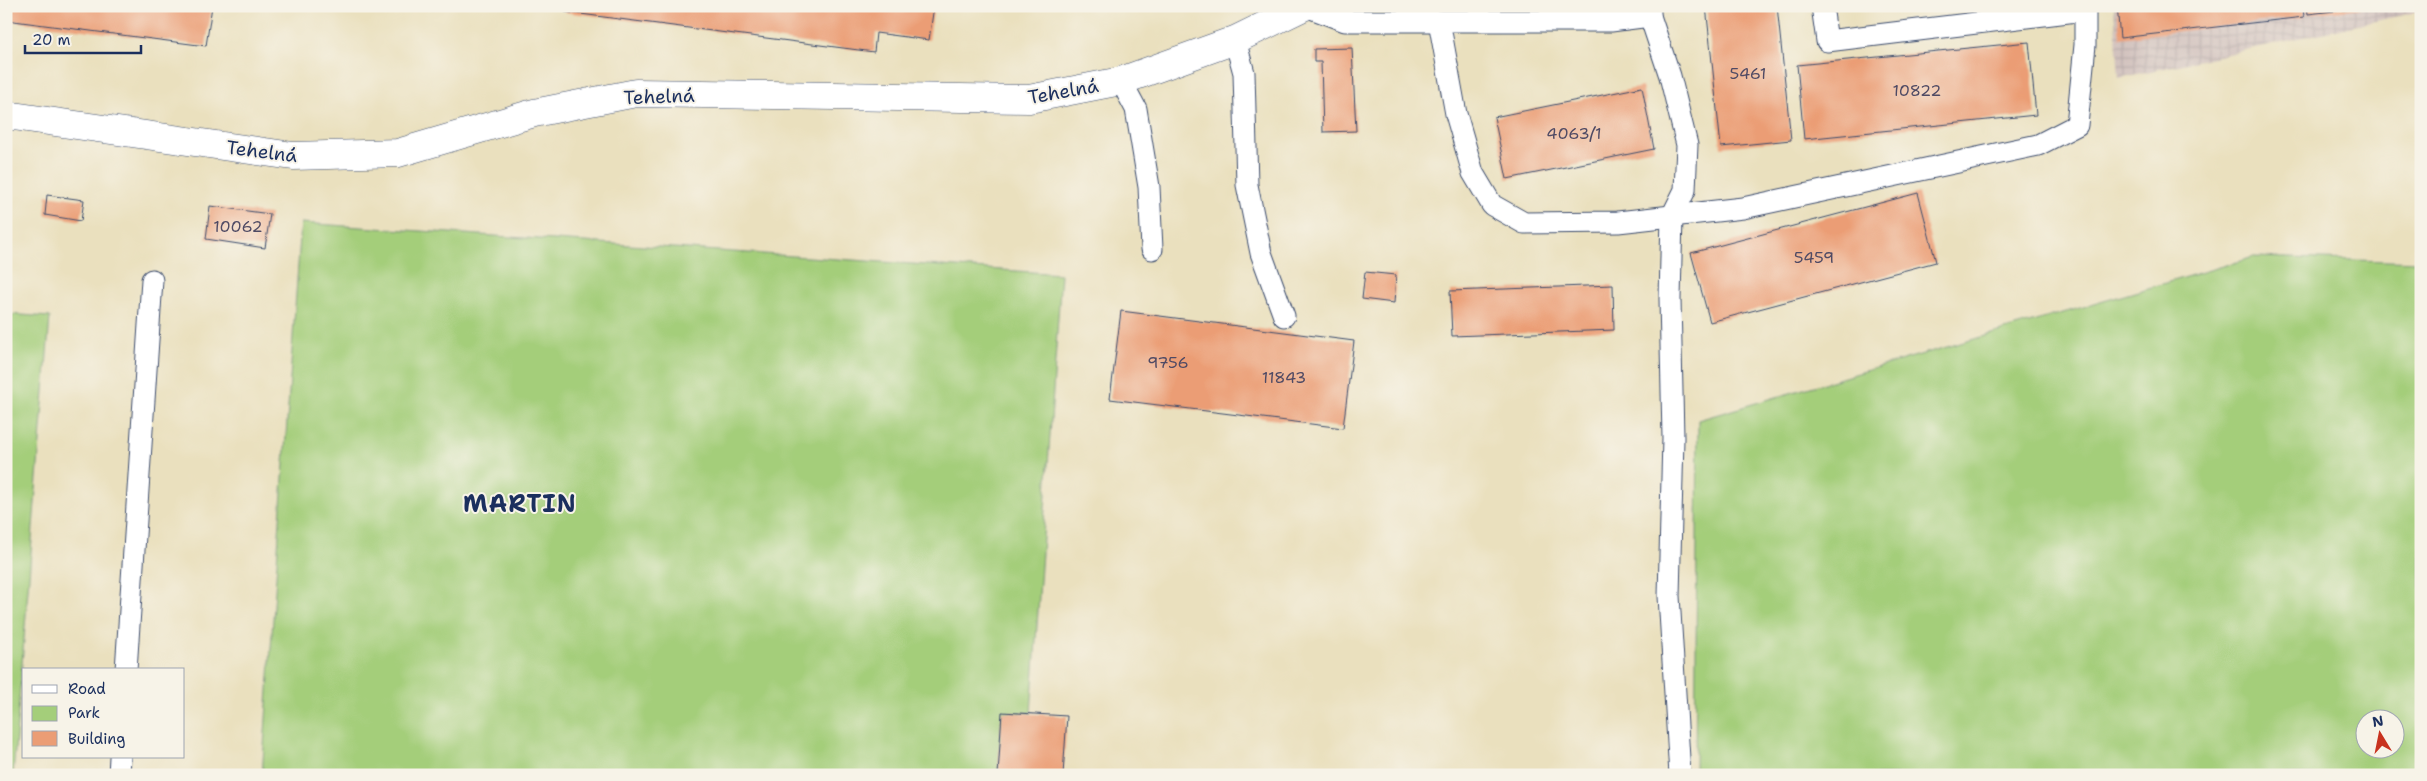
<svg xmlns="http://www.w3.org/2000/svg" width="2427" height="781" font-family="'Shantell Sans',sans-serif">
<defs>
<pattern id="industrial-grid" width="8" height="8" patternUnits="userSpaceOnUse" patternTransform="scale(1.25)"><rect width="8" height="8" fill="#d0c0bc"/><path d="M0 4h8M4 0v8" fill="none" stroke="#b2a5a4"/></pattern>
</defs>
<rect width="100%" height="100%" fill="#f7f3e8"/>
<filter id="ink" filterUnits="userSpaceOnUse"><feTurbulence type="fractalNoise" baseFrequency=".02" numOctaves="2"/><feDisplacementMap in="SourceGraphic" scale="10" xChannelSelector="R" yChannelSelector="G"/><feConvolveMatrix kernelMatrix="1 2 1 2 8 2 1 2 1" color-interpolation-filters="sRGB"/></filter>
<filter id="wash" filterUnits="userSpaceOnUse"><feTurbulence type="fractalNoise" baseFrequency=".0096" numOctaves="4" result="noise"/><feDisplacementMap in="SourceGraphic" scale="20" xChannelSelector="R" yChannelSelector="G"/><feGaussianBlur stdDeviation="1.12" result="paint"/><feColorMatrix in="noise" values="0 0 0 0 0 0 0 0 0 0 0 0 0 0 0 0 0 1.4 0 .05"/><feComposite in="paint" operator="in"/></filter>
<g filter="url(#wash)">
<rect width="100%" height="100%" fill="#eae0be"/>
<polygon fill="url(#industrial-grid)" points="2114,6 2421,6 2421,11 2119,78"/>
<g fill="#a4ce7a" stroke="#607e6c" fill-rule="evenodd">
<polygon points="301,223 1061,274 1031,713 1002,712 998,775 262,775"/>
<path d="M2254,257L2421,262V775H1695L1698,420ZM2364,718H2394V748H2364Z"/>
<polygon points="6,314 50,317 13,775 6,775"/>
</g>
<g id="blocks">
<g fill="#eb9d75">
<polygon points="6,6 212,6 206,46 6,20"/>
<polygon points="566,6 934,6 929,40 876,33 874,52 565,12"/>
<polygon points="1706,6 1777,6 1791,140 1721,147"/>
<polygon points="2117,6 2303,6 2304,17 2120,38"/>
<polygon points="2307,6 2361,6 2361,8 2308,14"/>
<polygon points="2029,42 2036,115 1804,139 1797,65"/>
<polygon points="1352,48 1356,131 1323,132 1321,62 1314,62 1314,49"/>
<polygon points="1642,87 1654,149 1507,179 1494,117"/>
<polygon points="6,172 10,173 8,218 6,218"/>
<polygon points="1918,193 1936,262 1710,322 1691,253"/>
<polygon points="47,195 84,200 81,221 45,215"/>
<polygon points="210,206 270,214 265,248 206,239"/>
<polygon points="1365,272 1396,275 1394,303 1362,299"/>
<polygon points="1613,285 1614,330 1452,336 1450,291"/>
<polygon points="1121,311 1354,341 1343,428 1110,399"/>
<polygon points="1002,712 1067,716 1063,775 998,775"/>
</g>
</g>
</g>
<g filter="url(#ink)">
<use href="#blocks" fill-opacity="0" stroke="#3a4a6c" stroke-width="1"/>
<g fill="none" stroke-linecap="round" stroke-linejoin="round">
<defs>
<g id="lane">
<polyline points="1306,6 1345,21 1611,21 1650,16 1650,6"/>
<polyline points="1822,6 1827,41 2085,10"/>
<polyline points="1650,16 1670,76 1687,145 1685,190 1672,216 1670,299 1673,438 1669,596 1680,775"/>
<polyline points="1439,21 1456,114 1473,173 1492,205 1524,223 1618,222 1743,208 2038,145 2077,125 2085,45 2085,6"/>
<polyline points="1235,40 1244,73 1247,185 1261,253 1284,316"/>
<polyline points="1121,81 1136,109 1149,187 1152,249"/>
<polyline points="126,670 152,280"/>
<polyline points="119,775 120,757"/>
</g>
<polyline id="street" points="6,115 293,156 398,153 534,113 636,93 1029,99 1121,81 1235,40 1305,6"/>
</defs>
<use href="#lane" stroke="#3a4a6c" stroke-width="23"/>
<use href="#street" stroke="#3a4a6c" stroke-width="29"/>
<use href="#lane" stroke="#fff" stroke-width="21"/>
<use href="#street" stroke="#fff" stroke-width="28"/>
</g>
</g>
<g text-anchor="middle" stroke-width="4" stroke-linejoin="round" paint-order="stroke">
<g font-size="16" fill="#4f4a64">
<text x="1748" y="79">5461</text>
<text x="1917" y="96">10822</text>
<text x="1574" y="139">4063/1</text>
<text x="238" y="232">10062</text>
<text x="1814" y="263">5459</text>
<text x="1168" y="368">9756</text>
<text x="1284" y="383">11843</text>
</g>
<g font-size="19" fill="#1b2f5e" stroke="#f7f3e8">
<text transform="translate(1063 91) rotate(-10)" y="7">Tehelná</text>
<text transform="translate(659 96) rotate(-2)" y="7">Tehelná</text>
<text transform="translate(262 151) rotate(7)" y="7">Tehelná</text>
</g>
<g font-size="24" font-weight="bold" letter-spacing="1" fill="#1b2f5e" stroke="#f7f3e8">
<text x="520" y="512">MARTIN</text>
</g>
</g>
<rect width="2427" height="781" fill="none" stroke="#f7f3e8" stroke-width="25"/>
<rect x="22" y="668" width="162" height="90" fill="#f7f3e8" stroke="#9fa5b1"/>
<rect x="32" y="685" width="25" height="8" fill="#ffffff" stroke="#9fa5b1"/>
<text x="68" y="694" font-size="15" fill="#1b2f5e">Road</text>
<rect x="32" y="706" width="25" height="15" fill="#a4ce7a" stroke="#9fa5b1"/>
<text x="68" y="718" font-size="15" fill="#1b2f5e">Park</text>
<rect x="32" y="731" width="25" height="15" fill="#eb9d75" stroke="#9fa5b1"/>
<text x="68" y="744" font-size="15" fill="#1b2f5e">Building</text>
<g transform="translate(2380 734) rotate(350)"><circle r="24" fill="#f7f3e8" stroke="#9fa5b1"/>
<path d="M0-4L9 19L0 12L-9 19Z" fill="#c8321e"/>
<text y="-8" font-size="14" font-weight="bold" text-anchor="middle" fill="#1b2f5e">N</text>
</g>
<path d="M25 45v8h116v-8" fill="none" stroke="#1b2f5e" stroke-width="2.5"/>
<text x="32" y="45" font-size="15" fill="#1b2f5e" stroke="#f7f3e8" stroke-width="4" paint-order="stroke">20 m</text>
</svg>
